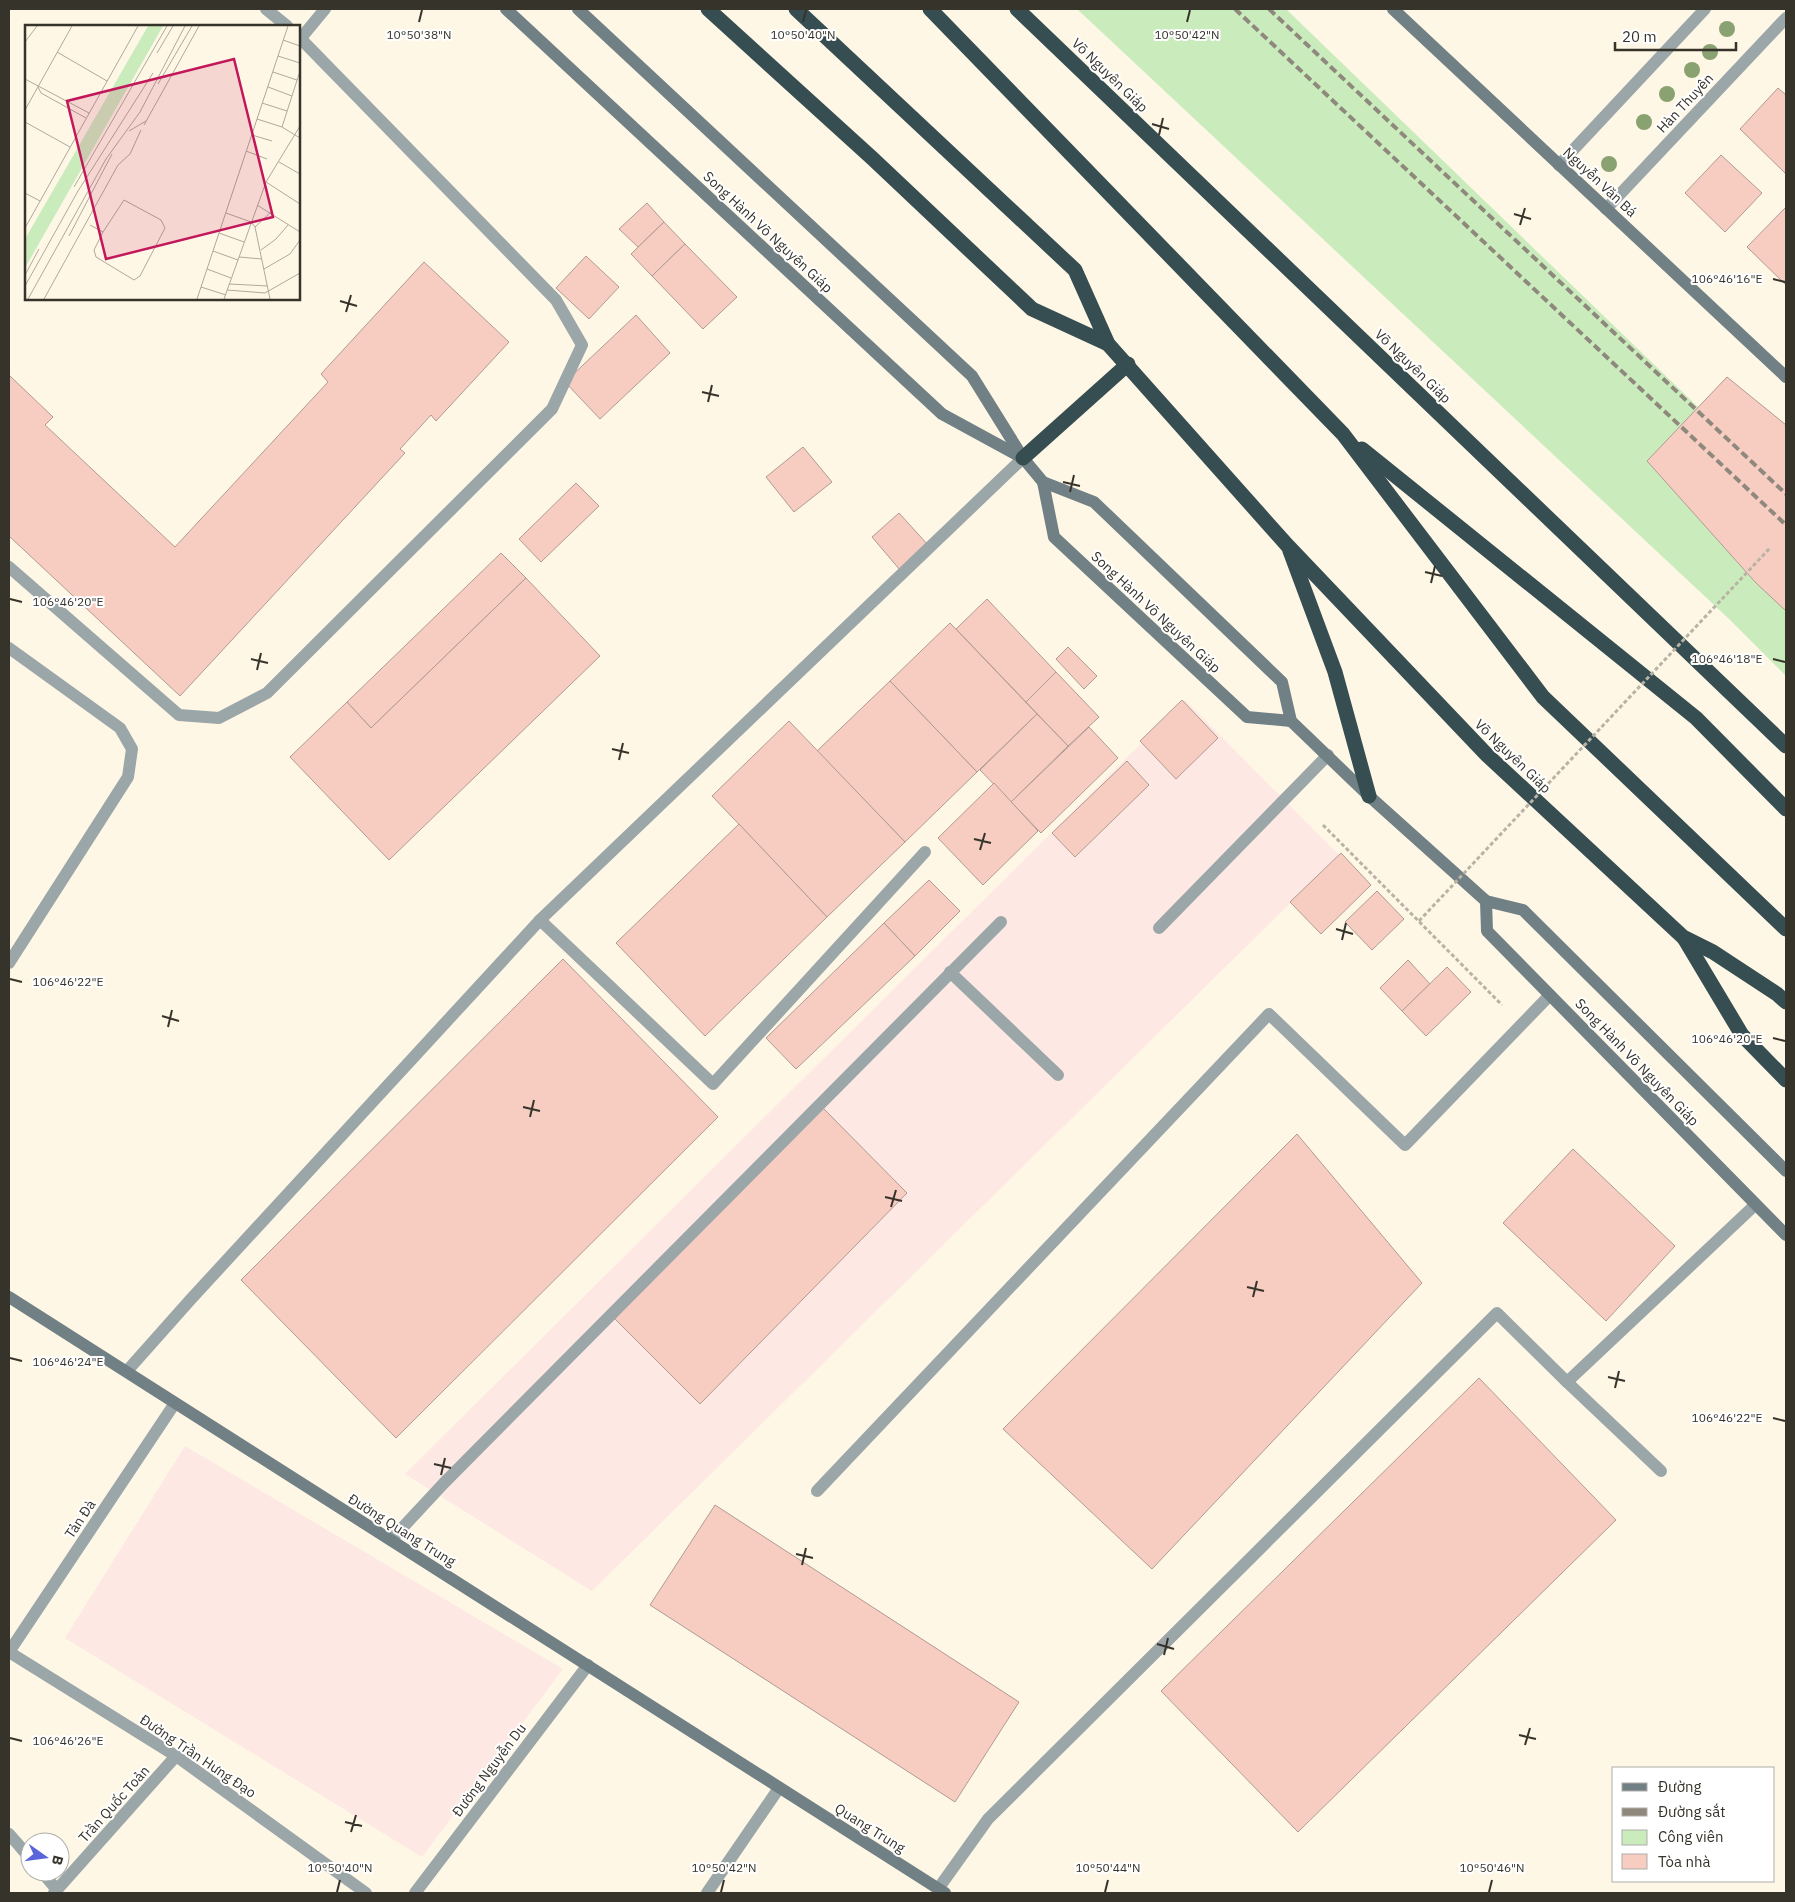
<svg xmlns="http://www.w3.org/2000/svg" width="1795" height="1902" font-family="'IBM Plex Sans',sans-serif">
<rect width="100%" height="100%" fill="#fff7e6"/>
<g fill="#fde8e3">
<polygon points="1185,700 1339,855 592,1591 405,1474"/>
<polygon points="185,1446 563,1669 422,1857 65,1638"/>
</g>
<polygon fill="#caecbd" points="1077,9 1286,9 1786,492 1786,676 1728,618"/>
<g fill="#f6cdc0" stroke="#b19a93">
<polygon points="1778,88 1786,95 1786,174 1740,129"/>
<polygon points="1721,155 1762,193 1725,232 1685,193"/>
<polygon points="647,203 664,222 638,247 619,229"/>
<polygon points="1786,207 1786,285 1747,247"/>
<polygon points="664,222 685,244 652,276 631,254"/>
<polygon points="685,244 737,297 703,329 652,276"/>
<polygon points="586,256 619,287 589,319 556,288"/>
<polygon points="424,262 509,342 436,421 431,415 400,449 405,453 180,696 9,536 9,375 53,417 45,425 175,547 328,382 321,374"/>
<polygon points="636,315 670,353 600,419 565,382"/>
<polygon points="1727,377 1786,425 1786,611 1756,583 1647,461"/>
<polygon points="803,447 832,482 794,512 766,477"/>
<polygon points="576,483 599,506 541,562 519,539"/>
<polygon points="899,513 928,545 900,570 872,537"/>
<polygon points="501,553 526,578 371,728 347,702"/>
<polygon points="526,578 600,656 389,860 290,757 347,702 371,728"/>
<polygon points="987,599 1056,672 1026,702 956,629"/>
<polygon points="950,623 1037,714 977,772 890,681"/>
<polygon points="1068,647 1097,676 1084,689 1056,659"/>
<polygon points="1056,672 1099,717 1068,746 1026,702"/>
<polygon points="890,681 977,772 905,842 817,751"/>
<polygon points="1182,700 1218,738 1176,779 1140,741"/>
<polygon points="1037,714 1068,746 1011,802 980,770"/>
<polygon points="789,721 905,842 827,917 712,796"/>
<polygon points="1089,727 1118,758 1041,833 1011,802"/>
<polygon points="1127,761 1149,785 1075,857 1052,833"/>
<polygon points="994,783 1038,831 983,885 938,838"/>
<polygon points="739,824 827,917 705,1036 616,943"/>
<polygon points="1341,853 1371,885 1321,934 1290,902"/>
<polygon points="929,880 960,911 915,956 884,923"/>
<polygon points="1377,891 1404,919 1372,950 1345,922"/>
<polygon points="884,923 915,956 796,1069 766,1038"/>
<polygon points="563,959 718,1117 396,1438 241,1280"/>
<polygon points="1408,960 1430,984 1402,1011 1380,988"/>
<polygon points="1447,967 1471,992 1426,1036 1402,1011"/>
<polygon points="822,1107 907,1193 700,1404 614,1318"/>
<polygon points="1297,1134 1422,1283 1152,1569 1003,1429"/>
<polygon points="1573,1149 1675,1246 1606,1321 1503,1223"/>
<polygon points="1479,1378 1616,1520 1298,1832 1161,1691"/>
<polygon points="715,1505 1019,1702 955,1802 650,1605"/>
</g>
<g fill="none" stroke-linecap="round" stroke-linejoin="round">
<polyline stroke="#b9b3a5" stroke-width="3" stroke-dasharray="4 2.5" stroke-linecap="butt" points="1323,825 1502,1005"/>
<g stroke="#9ba6a9" stroke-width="12">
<polyline points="9,648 120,728 132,749 128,777 9,963"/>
<polyline points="540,920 713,1084 925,852"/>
<polyline points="1159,928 1328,755"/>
<polyline points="950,972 1058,1075"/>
<polyline points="127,1371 191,1299 540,920 1023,458"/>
<polyline points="1567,1382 1661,1471"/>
<polyline points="817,1491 1269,1014 1405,1145 1550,995"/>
<polyline points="391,1540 444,1483 1001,922"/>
<polyline points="938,1889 988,1819 1497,1313 1567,1382 1755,1205"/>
<polyline points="415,1893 588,1665"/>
</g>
<g stroke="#9ba6a9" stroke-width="12">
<polyline points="266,9 287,26"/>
<polyline points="301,38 325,9"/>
<polyline points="1559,165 1705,9"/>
<polyline points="1606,209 1786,18"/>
<polyline points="9,567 179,715 219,718 267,693 552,409 582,345 556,300 299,37"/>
<polyline points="9,1652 176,1756 366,1893"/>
<polyline points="9,1652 175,1403"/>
<polyline points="9,1834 30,1858"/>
<polyline points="42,1872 57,1890"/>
<polyline points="54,1893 176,1756"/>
<polyline points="707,1893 779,1788"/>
</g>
<g stroke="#708084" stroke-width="12">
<polyline points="506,9 942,414 1021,457"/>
<polyline points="578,9 972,376 1023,458 1043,482 1054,537 1247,717 1291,721"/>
<polyline points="1393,9 1786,377"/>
<polyline points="1043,482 1094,502 1282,682 1291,721 1369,796 1486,901 1523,910 1786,1171"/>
<polyline points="1486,901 1487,931 1786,1235"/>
<polyline points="9,1297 945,1893"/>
</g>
<g stroke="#364d52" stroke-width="15">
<polyline points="708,9 872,158 1032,309 1108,344"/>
<polyline points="796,9 1075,270 1108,344 1287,545 1487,755 1683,937 1713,952 1777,994 1786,1002"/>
<polyline points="930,9 1343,434 1543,697 1786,929"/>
<polyline points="1017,9 1786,746"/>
<polyline points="1362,449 1696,718 1786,809"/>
<polyline points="1023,458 1128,364"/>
<polyline points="1290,551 1335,672 1369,796"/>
<polyline points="1684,938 1742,1035 1786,1080"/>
</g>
<g stroke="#8f897d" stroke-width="4" stroke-dasharray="8 4" stroke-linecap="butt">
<polyline points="1235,9 1786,525"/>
<polyline points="1269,9 1786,494"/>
</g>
<polyline stroke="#b9b3a5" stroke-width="3" stroke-dasharray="4 2.5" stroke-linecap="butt" points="1419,921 1770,548"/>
</g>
<g fill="#8aa171">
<circle cx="1727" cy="29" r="8"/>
<circle cx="1710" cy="52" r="8"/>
<circle cx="1692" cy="70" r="8"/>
<circle cx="1667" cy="94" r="8"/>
<circle cx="1644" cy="122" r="8"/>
<circle cx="1609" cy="164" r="8"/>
</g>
<path fill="none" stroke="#36332b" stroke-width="2" d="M419,22L422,10M803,22L806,10M1187,22L1190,10M1152,124L1169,129M1159,135L1163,118M1514,214L1531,219M1520,225L1525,208M1773,279L1785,282M340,301L357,306M346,312L351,295M702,392L719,396M708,402L712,385M1063,482L1080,486M1070,492L1074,475M1425,572L1442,576M1431,583L1435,566M10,599L22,602M251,659L268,663M1773,659L1785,662M257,670L261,653M612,749L629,753M619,760L623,743M974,839L991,843M980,850L985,833M1336,929L1353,934M1342,940L1346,923M10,979L22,982M162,1016L179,1021M168,1027L172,1010M1773,1038L1785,1041M523,1107L540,1111M530,1117L534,1100M885,1197L902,1201M891,1207L896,1190M1247,1287L1264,1291M1253,1297L1257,1281M10,1358L22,1361M1608,1377L1625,1381M1615,1388L1619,1371M1773,1418L1785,1421M434,1464L451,1468M441,1475L445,1458M796,1554L813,1558M802,1565L806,1548M1157,1644L1174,1649M1164,1655L1168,1638M1519,1735L1536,1739M10,1738L22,1741M1525,1745L1530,1728M345,1822L362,1826M351,1832L356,1815M337,1892L340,1880M721,1892L724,1880M1105,1892L1108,1880M1489,1892L1492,1880"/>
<g text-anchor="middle" stroke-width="4" stroke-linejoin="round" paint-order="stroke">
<g font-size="14" fill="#36332b" stroke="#fff">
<text transform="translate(1110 75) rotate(44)" y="5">Võ Nguyên Giáp</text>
<text transform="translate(1685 103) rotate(-47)" y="5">Hàn Thuyên</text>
<text transform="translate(1600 182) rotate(43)" y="5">Nguyễn Văn Bá</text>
<text transform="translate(768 232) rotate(43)" y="5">Song Hành Võ Nguyên Giáp</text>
<text transform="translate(1413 366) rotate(44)" y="5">Võ Nguyên Giáp</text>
<text transform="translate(1156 612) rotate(43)" y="5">Song Hành Võ Nguyên Giáp</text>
<text transform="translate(1513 756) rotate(44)" y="5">Võ Nguyên Giáp</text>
<text transform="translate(1637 1062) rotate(46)" y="5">Song Hành Võ Nguyên Giáp</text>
<text transform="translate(80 1519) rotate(-56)" y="5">Tản Đà</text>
<text transform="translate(402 1530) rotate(32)" y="5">Đường Quang Trung</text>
<text transform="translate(198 1756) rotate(34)" y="5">Đường Trần Hưng Đạo</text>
<text transform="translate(489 1770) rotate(-53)" y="5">Đường Nguyễn Du</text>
<text transform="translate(114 1804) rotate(-48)" y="5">Trần Quốc Toản</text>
<text transform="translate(870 1828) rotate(32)" y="5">Quang Trung</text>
</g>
</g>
<g transform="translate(25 25)">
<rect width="275" height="275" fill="#fff7e6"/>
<path d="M123,1H138L0,243V214Z" fill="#caecbd"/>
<path fill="none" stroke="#afa99b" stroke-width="1" d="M258,15L275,21M0,17L12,1M32,27L82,56M132,28L148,1M253,31L275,38M248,47L272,55M0,54L64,88M133,59L167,1M13,62L16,68L61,93M243,62L267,71M237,78L262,86M0,85L47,1M232,94L257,102L275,113M0,97L45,122M119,100L174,1M257,102L275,46M104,106L121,96M227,110L247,116M221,126L242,134M254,137L275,149M241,157L275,179M49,162L142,1M0,168L15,176M232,180L275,207M201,188L226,197L230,202L245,274M65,200L78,207L69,225L71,232L109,255L115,251L140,203L136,195L99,175L78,207M230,202L246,187M0,203L113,1M194,208L219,217M44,211L87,129M236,225L251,214L263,200M188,226L213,235M214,232L237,234M182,244L206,253M239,244L265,229L275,215M0,250L14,224M204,259L243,261M0,261L53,166L128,48M176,262L201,270M202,265L240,268L275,248M3,274L81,134L115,87L160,1M19,274L93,140L105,129L116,105M172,274L263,1M199,274L241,157L275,101"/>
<path fill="#c2185b" fill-opacity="0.15" stroke="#c2185b" stroke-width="2.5" d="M209,34L248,192L81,234L42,76Z"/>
<rect width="275" height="275" fill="none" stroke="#36332b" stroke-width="2.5"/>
</g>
<g font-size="12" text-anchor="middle" fill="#36332b" stroke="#fff" stroke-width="4" stroke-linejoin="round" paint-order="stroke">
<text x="419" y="39">10°50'38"N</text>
<text x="803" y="39">10°50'40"N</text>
<text x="1187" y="39">10°50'42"N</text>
<text x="1727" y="283">106°46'16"E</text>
<text x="68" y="606">106°46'20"E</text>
<text x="1727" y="663">106°46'18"E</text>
<text x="68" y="986">106°46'22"E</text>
<text x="1727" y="1043">106°46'20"E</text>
<text x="68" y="1366">106°46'24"E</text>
<text x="1727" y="1422">106°46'22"E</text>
<text x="68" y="1745">106°46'26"E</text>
<text x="340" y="1872">10°50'40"N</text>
<text x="724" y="1872">10°50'42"N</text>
<text x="1108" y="1872">10°50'44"N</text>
<text x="1492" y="1872">10°50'46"N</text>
</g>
<rect width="1795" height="1902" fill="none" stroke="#36332b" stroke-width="20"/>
<rect x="1612" y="1767" width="162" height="115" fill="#ffffff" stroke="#afadaa"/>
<rect x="1622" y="1783" width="25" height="8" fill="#708084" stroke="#afadaa"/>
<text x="1658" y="1792" font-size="15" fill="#36332b">Đường</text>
<rect x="1622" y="1808" width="25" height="8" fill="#8f897d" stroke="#afadaa"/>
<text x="1658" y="1817" font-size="15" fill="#36332b">Đường sắt</text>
<rect x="1622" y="1830" width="25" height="15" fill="#caecbd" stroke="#afadaa"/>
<text x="1658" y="1842" font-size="15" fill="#36332b">Công viên</text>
<rect x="1622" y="1854" width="25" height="15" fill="#f6cdc0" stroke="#afadaa"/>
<text x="1658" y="1867" font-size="15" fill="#36332b">Tòa nhà</text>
<g transform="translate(45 1857) rotate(104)"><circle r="24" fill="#ffffff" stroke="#afadaa"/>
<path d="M0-4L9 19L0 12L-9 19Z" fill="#5a65dc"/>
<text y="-8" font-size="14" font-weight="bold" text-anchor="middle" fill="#36332b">B</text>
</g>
<path d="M1615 42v8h121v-8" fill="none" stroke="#36332b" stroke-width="2.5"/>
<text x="1622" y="42" font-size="15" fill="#36332b" stroke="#ffffff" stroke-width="4" paint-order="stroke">20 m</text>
</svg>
